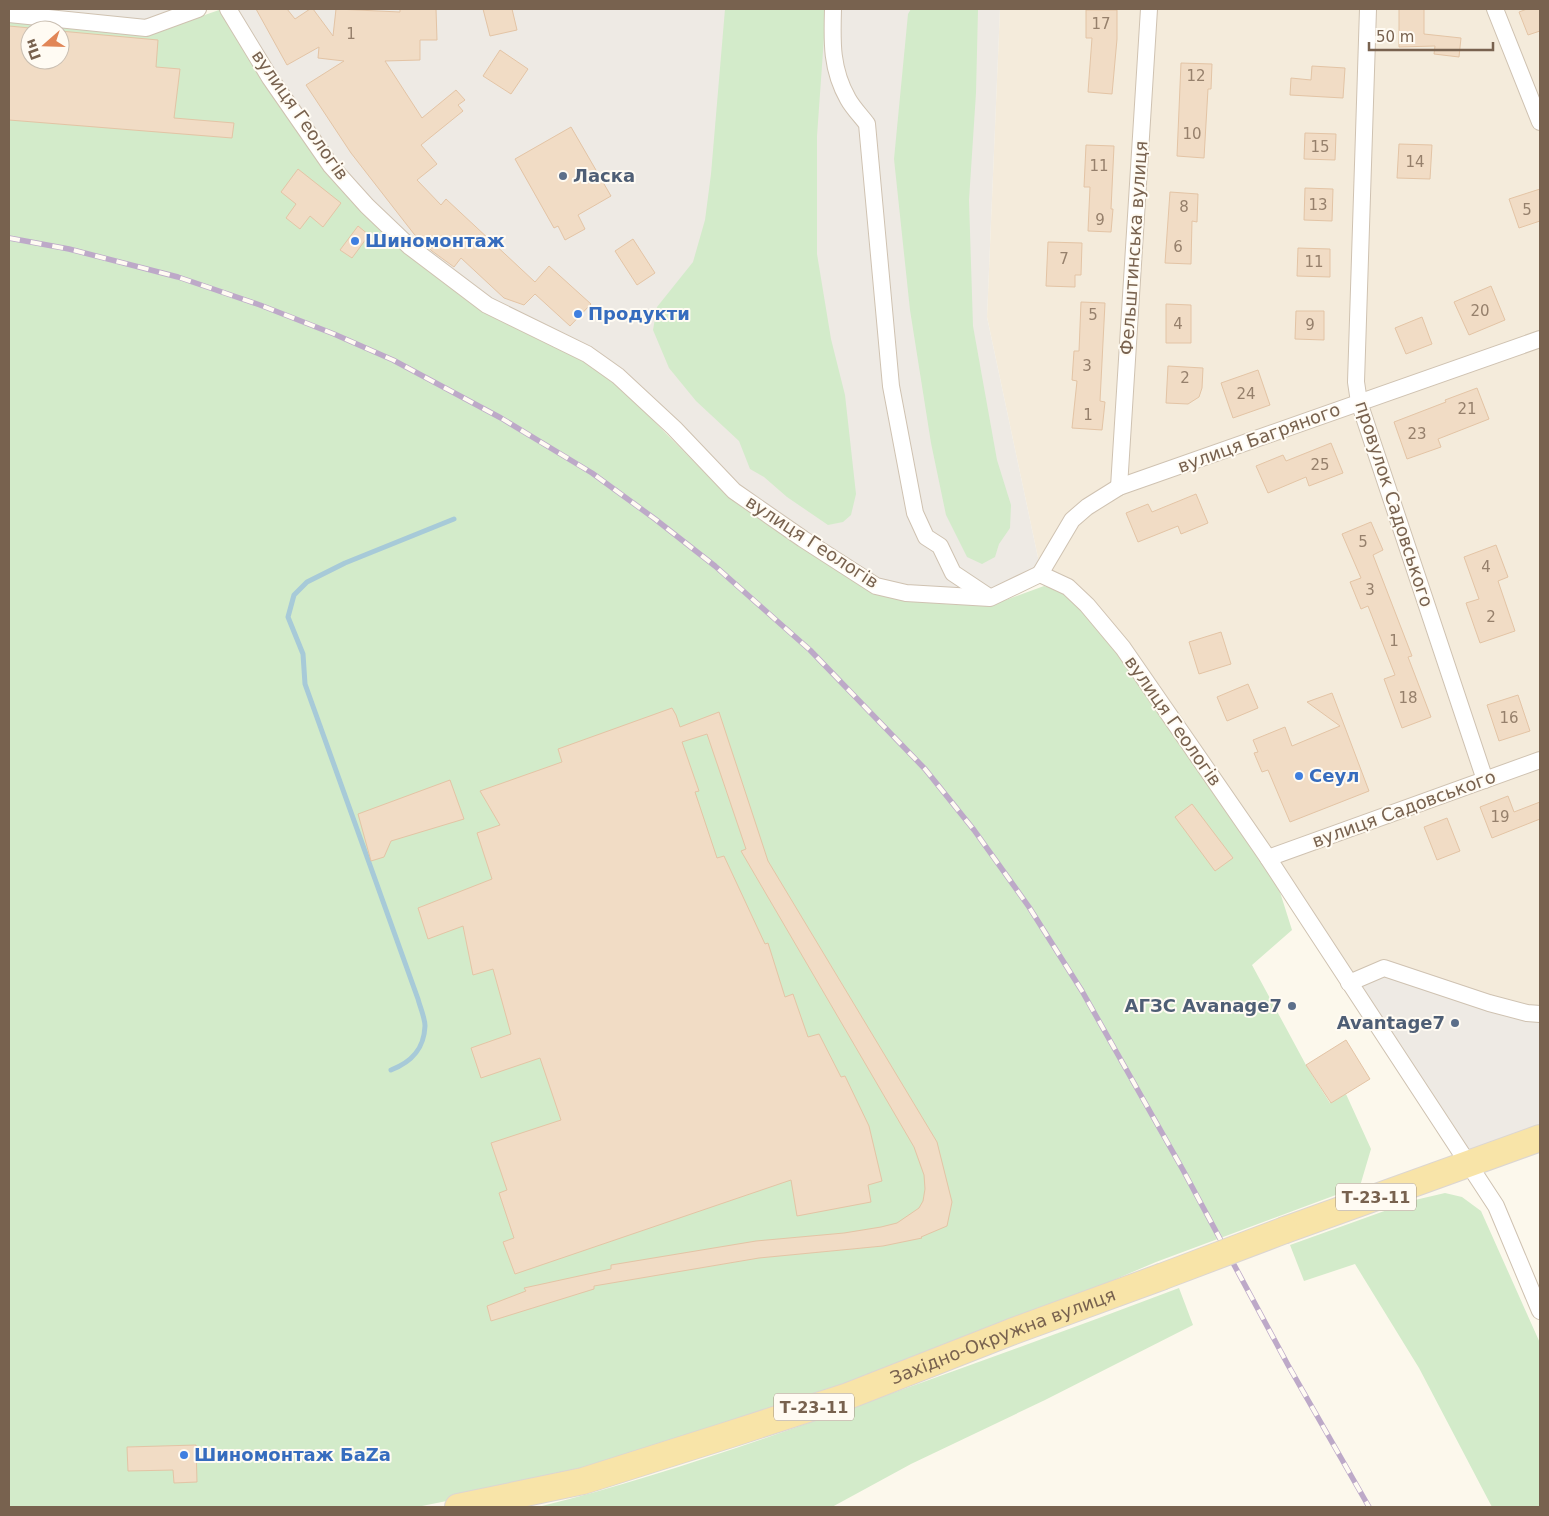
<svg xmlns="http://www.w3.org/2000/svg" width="1549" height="1516" font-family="'DejaVu Sans',sans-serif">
<rect width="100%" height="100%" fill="#fcf8ec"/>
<polygon fill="#f4ebdb" points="1000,9 1540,9 1540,1021 1359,986 1040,567 987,317"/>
<g fill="#eeeae4">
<polygon points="27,9 176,9 145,20"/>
<polygon points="237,9 1000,9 987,317 1040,567 989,592 943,591 878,580 738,487 622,371 490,300 413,242 336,162 275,74"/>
<polygon points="1384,976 1540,1021 1540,1130 1470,1156 1359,986"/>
</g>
<g fill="#d3ebca" fill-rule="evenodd">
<path d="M222,9L404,251L583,359L614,381L729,497L874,592L942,604L992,605L1044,586L1061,591L1083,609L1117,652L1262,862L1279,889L1292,930L1252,965L1306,1065L1330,1103L1346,1094L1371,1149L1360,1186L1156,1262L1008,1325L845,1389L581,1474L417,1507H9V22L147,35ZM30,30H60V60H30Z"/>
<polygon points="725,9 826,9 817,136 817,254 831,339 845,395 856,494 851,515 843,522 828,525 787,497 764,477 750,469 739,441 696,401 669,368 653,330 657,307 693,262 705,220 711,174"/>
<polygon points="911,9 977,9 978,10 976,93 969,200 973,326 997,460 1011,505 1010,528 999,544 995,557 982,564 967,557 946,515 931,443 910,310 894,159 908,14"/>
<polygon points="1445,1193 1462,1197 1481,1211 1540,1343 1540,1507 1492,1507 1419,1368 1355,1264 1304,1281 1290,1245 1415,1200"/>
<path d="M1179,1288L1193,1325L1045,1400L911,1464L832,1507H538C647,1480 753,1443 859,1405C966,1367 1073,1328 1179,1288Z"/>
</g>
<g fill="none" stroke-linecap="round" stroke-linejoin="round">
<path stroke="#a7cad8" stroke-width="5" d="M391,1070C412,1062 424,1049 425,1026C425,1018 420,1007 418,999L305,684L303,654L288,617L294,595L307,582L345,563L454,519"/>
</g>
<g fill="#f1dcc5" stroke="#e3c4a5">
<polygon points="256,9 287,9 295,19 310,9 313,9 333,36 336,9 400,12 400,9 436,9 437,40 420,40 420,60 385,61 422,118 456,90 465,100 458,105 463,111 421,145 437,164 417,180 441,205 446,199 535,282 549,266 591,304 570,326 535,294 524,305 504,298 461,258 454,267 432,251 414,234 351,153 306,85 344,61 318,58 319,47 287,65"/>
<polygon points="483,9 512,9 517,30 490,36"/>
<polygon points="1399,9 1424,9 1424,34 1461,38 1459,57 1434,54 1435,46 1399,47"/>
<polygon points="1527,9 1540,9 1540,31 1528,35 1519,12"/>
<polygon points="1086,10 1117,10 1117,39 1112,94 1088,92 1092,38 1086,38"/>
<polygon points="9,26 30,28 30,60 60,60 60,31 158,40 156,67 180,69 174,118 234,123 232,138 9,120"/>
<polygon points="500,50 528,69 511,94 483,76"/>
<polygon points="1181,63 1212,64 1211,89 1208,89 1204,158 1177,156"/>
<polygon points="1312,66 1345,68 1343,98 1290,95 1291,78 1311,80"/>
<polygon points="571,127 611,196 578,215 585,229 565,240 558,226 554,228 515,159"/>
<polygon points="1305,133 1336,134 1335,160 1304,159"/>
<polygon points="1399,144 1432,145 1430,179 1397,178"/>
<polygon points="1086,145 1114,146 1111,209 1113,209 1111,232 1088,231 1090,187 1084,187"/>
<polygon points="298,169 341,203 323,227 310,216 300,229 286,218 296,204 281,192"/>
<polygon points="1305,188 1333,189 1332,221 1304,220"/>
<polygon points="1540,189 1540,221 1519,228 1509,199"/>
<polygon points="1170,192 1198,194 1197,222 1192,221 1191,264 1165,263"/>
<polygon points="358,226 369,235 352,258 340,250"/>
<polygon points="633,239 655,273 637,285 615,251"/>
<polygon points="1048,242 1082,243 1081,275 1075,275 1075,287 1046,286"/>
<polygon points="1298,248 1330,249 1330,277 1297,276"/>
<polygon points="1491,286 1505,320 1469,335 1454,302"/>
<polygon points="1081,302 1105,303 1100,401 1105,402 1102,430 1072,428 1077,381 1072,380 1074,351 1079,351"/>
<polygon points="1166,304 1191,305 1191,343 1166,343"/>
<polygon points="1296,311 1324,311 1324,340 1295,339"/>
<polygon points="1422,317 1432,344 1406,354 1395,328"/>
<polygon points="1168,366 1203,368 1202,388 1199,397 1188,404 1166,403"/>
<polygon points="1258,370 1270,405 1233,418 1221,383"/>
<polygon points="1477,388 1489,419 1438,439 1441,447 1407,459 1394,422 1446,402 1445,400"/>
<polygon points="1331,443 1343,473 1309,486 1306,477 1268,493 1256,466 1283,455 1286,461"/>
<polygon points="1196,494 1208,523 1181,534 1178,526 1138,542 1126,513 1148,504 1152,512"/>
<polygon points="1371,522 1383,550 1373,555 1412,656 1408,657 1431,717 1402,728 1384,679 1395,675 1368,606 1361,609 1350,582 1361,578 1342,534"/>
<polygon points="1496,545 1508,577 1498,581 1515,631 1480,643 1466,603 1479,599 1464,557"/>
<polygon points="1221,632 1231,664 1199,674 1189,642"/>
<polygon points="1248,684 1258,708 1227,721 1217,697"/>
<polygon points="1332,693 1369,791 1290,822 1268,770 1262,772 1254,753 1258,752 1253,740 1285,727 1292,746 1340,726 1307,702"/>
<polygon points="1518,695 1530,731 1499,741 1487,705"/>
<polygon points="672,708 676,715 680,727 719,712 768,861 937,1142 952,1202 947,1226 921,1237 922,1238 883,1246 759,1258 594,1286 594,1289 491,1321 487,1306 526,1291 524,1288 611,1269 611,1265 756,1241 844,1233 881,1227 897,1223 919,1208 923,1201 925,1189 924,1175 914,1147 741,851 746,849 707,734 682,742 699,791 695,792 717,858 724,856 765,944 768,943 785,997 793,994 808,1037 819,1034 841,1077 845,1076 869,1126 882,1181 868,1185 871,1202 797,1216 791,1180 515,1274 503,1242 514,1238 499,1193 507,1190 491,1143 561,1120 540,1058 481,1078 471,1048 511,1034 493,969 473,975 463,926 428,939 418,908 492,879 477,833 500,825 480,791 562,762 558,749"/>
<polygon points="450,780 464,819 391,841 384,857 371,861 358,814"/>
<polygon points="1508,796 1514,812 1540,802 1540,819 1492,838 1480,807"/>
<polygon points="1192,804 1233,858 1215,871 1175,817"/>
<polygon points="1447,818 1460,851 1437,860 1424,827"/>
<polygon points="1346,1040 1370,1079 1331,1103 1306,1065"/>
<polygon points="196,1445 197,1482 174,1483 173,1470 128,1471 127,1447"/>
</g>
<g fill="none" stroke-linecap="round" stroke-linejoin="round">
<defs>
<g id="minor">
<polyline points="228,9 270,78 331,166 367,206 409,246 487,305 587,354 618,376 674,428 734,491 803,539 876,586 906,593 990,598 1040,574 1068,587 1087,605 1123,648 1268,858 1496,1206 1540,1311"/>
<path d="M833,9C832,42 831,69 848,99C853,108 861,116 867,124L891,386L915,513L926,537L940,546L953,573L989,597"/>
<polyline points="1368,9 1356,382 1359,402 1485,780"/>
<polyline points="1495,9 1540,122"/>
<polyline points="9,14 146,28 198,9"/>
<polyline points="1119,487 1149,9"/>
<polyline points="1040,574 1072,520 1087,507 1119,487 1540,339"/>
<polyline points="1268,858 1540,760"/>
<polyline points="1349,983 1384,968 1489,1003 1527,1013 1540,1014"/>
</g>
<g id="primary">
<polyline points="1285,1230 1540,1138"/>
<path id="s1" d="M458,1507L583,1481L728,1435L848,1396L1011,1332L1161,1277"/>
</g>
</defs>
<use href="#minor" stroke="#cfc2b1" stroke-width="18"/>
<use href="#primary" stroke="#dcd6d1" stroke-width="28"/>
<use href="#minor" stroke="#fff" stroke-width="16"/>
<use href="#primary" stroke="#f8e4a8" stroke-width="26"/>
<defs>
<polyline id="rail" points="9,238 69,249 178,277 260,305 334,334 393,360 501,418 592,473 655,519 715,566 810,650 925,769 974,830 1029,907 1082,991 1183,1170 1288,1365 1369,1507"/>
</defs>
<use href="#rail" stroke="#bda9c8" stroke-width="5.5"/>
<use href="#rail" stroke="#fffbf3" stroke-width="4" stroke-dasharray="11" stroke-linecap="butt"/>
<defs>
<polyline id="primary-bridge" points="1161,1277 1285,1230"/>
</defs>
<use href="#primary-bridge" stroke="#dcd6d1" stroke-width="28" stroke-linecap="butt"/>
<use href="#primary-bridge" stroke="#f8e4a8" stroke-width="26"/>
</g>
<g fill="#5c6f8a" stroke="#fffbf3" stroke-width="2">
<circle cx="563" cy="176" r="5"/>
<circle cx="1292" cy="1006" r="5"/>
<circle cx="1455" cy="1023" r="5"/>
</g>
<g fill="#3f7fe0" stroke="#fffbf3" stroke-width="2">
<circle cx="355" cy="241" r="5"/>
<circle cx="578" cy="314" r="5"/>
<circle cx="1299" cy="776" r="5"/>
<circle cx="184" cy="1455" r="5"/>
</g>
<g text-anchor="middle" stroke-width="4" stroke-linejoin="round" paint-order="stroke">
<g font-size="15" fill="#96806c">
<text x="1101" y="29">17</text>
<text x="351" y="39">1</text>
<text x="1196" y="81">12</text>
<text x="1192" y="139">10</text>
<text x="1320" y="152">15</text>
<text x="1415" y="167">14</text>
<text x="1099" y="171">11</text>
<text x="1318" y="210">13</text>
<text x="1184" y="212">8</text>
<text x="1527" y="215">5</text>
<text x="1100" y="225">9</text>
<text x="1178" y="252">6</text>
<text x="1064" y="264">7</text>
<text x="1314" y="267">11</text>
<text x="1480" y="316">20</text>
<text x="1093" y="320">5</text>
<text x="1178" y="329">4</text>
<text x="1310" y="330">9</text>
<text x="1087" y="371">3</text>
<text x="1185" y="383">2</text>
<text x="1246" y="399">24</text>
<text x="1467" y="414">21</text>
<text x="1088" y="420">1</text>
<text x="1417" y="439">23</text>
<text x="1320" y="470">25</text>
<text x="1363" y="547">5</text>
<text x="1486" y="572">4</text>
<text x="1370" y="595">3</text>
<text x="1491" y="622">2</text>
<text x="1394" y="646">1</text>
<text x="1408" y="703">18</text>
<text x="1509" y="723">16</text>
<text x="1500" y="822">19</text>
</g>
<g fill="#fffbf3" stroke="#a09080" stroke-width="1">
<rect x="1336" y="1183.5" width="80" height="27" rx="4"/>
<rect x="774" y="1393.5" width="80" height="27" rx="4"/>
</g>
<g font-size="16" font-weight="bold" fill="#78624f">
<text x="1376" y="1203">Т-23-11</text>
<text x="814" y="1413">Т-23-11</text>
</g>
<g font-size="18" fill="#78624f" stroke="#fffbf3">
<text transform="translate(300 115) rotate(55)" y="6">вулиця Геологів</text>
<text transform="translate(1134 248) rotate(-86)" y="6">Фельштинська вулиця</text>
<text transform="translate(1259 438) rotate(-20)" y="6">вулиця Багряного</text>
<text transform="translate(1394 504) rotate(72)" y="6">провулок Садовського</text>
<text transform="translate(812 542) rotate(33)" y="6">вулиця Геологів</text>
<text transform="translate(1173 721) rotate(55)" y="6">вулиця Геологів</text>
<text transform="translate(1404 809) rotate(-20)" y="6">вулиця Садовського</text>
<text dy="6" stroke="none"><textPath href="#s1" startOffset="572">Західно-Окружна вулиця</textPath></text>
</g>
<g font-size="18" font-weight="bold" fill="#4e5e75" stroke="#fffbf3" text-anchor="end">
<text x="573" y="182" text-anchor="start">Ласка</text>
<text x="1282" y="1012">АГЗС Avanage7</text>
<text x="1445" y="1029">Avantage7</text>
</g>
<g font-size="18" font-weight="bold" fill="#366cbe" stroke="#fffbf3" text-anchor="start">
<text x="365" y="247">Шиномонтаж</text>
<text x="588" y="320">Продукти</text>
<text x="1309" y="782">Сеул</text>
<text x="194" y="1461">Шиномонтаж БаZa</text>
</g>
</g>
<rect width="1549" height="1516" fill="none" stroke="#78624f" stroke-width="20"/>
<g transform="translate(45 45) rotate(250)"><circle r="24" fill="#fffbf3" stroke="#c9beb1"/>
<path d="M0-4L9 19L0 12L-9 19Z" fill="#e18657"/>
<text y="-8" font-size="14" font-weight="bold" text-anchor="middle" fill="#78624f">Пн</text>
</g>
<path d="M1369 42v8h124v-8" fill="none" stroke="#78624f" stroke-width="2.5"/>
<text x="1376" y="42" font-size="15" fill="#78624f" stroke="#fffbf3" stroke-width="4" paint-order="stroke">50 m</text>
</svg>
